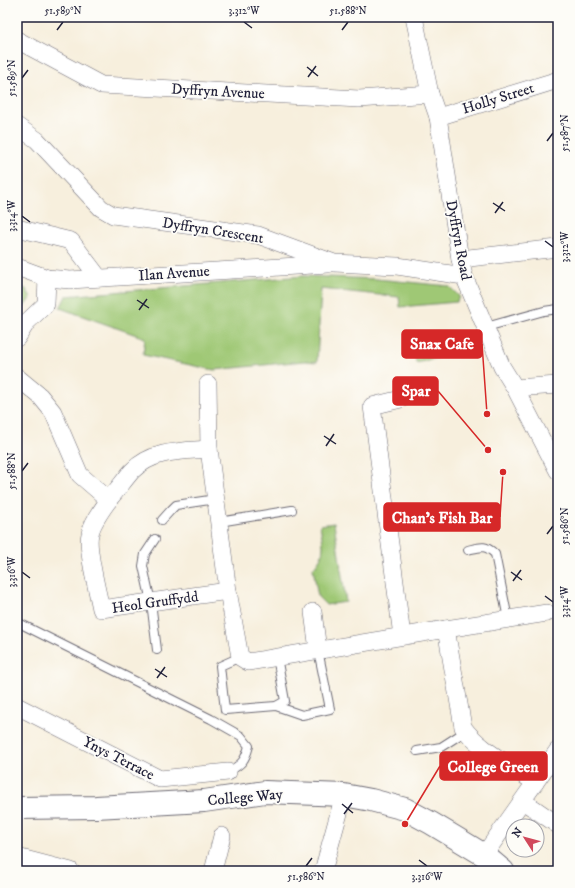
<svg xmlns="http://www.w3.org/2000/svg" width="575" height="888" font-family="'IM FELL DW Pica',serif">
<rect width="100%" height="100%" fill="#fdfcf7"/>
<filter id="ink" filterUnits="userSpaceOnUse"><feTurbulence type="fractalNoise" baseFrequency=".025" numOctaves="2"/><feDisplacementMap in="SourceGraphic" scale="8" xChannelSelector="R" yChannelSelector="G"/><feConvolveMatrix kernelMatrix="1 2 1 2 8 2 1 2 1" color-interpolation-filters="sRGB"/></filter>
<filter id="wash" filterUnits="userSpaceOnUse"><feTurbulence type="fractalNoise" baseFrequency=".012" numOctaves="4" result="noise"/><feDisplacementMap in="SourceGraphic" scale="16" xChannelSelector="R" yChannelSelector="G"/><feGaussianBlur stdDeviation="0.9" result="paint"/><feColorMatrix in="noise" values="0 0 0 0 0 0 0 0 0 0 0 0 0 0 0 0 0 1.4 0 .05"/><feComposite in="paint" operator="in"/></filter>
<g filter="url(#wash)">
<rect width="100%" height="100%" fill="#f7efdd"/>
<g fill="#9fc874" stroke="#607558">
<polygon points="303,276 377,279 449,286 459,296 457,302 400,307 399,297 321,289 317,362 304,361 214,370 143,355 145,338 60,308 66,296"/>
<polygon points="17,285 26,289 31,297 17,317"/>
<polygon points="461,341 463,352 416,363 414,350"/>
<path d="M334,523L346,602L326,605L318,597L313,568C327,553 323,544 320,525Z"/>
</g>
</g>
<g filter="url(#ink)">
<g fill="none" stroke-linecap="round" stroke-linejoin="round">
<defs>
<g id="service">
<polyline points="486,327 544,311 558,309"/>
<polyline points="162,520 171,510 176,505 216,499"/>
<polyline points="219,522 292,510"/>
<polyline points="155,539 145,554 143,566 151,602 157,650"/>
<path d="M468,550C480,547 485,544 495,554L508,619"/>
<path d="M17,622L211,719L241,736L249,746C245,761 242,764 228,772"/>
<polyline points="240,657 220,666 225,710 276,706 285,701 277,657"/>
<polyline points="276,706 302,715 330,709 318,650"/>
<polyline points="417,751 441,747 466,731"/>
</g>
<g id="minor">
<polyline points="414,17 430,94 438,117 460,259 464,276 502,367 515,388 558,471"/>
<polyline points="17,40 101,85 359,99 430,94"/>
<polyline points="438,117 558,80"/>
<polyline points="17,126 37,140 101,208 113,215 258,235 334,263 397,266 464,276"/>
<polyline points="17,228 71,241 99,278"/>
<polyline points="460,259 558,248"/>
<polyline points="17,267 47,278 70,280 328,264"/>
<polyline points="17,338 27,322 46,304 47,278"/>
<polyline points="17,377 40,396 53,412 80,475 109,500"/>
<path d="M208,384L209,449L228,591L240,657L248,662L446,629L463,727C481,752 512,765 535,783"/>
<polyline points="515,388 558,385"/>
<polyline points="401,399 372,406 402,636"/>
<path d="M209,449C182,451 152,450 132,471C125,479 118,489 111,497C104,507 92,522 90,534C86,548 98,593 101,609L228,591"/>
<polyline points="313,612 318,650"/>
<polyline points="446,629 547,613"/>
<polyline points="17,706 160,779 228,772"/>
<polyline points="523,801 558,825"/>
<polyline points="484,855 558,750"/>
<polyline points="17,857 71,871"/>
<polyline points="213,871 222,836"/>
<polyline points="323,871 344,795"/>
</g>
<polyline id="primary" points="17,808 96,807 204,801 265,792 344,795 371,800 405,809 431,823 456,838 484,855 503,871"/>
</defs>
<use href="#service" stroke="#6d6a74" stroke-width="10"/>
<use href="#minor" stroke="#6d6a74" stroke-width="18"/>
<use href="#primary" stroke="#6d6a74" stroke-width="24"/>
<use href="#service" stroke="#fff" stroke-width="8"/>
<use href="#minor" stroke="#fff" stroke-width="17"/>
<use href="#primary" stroke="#fff" stroke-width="22"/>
</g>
</g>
<path fill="none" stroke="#22223b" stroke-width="1.5" d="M244,22L252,28M57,30L63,22M342,30L348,22M307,67L318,76M308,77L316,66M22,78L28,70M547,141L553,133M493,203L505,211M495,213L503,202M22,216L30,222M545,241L553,247M137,300L149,308M139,310L147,299M324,436L336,444M326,446L334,434M22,471L28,463M547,534L553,526M22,572L30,578M511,572L522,580M513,581L521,570M545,596L553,602M155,669L167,677M157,678L165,667M342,804L353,813M344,814L352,803M419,860L427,866M306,866L312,858"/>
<g text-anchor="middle" stroke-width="3.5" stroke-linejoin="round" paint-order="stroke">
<g font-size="15" fill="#22223b" stroke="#fdfcf7">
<text transform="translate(218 91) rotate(3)" y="5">Dyffryn Avenue</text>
<text transform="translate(498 98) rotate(-17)" y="5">Holly Street</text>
<text transform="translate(213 230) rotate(9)" y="5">Dyffryn Crescent</text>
<text transform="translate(459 240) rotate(79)" y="5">Dyffryn Road</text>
<text transform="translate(174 273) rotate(-4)" y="5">Ilan Avenue</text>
<text transform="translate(155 602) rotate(-8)" y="5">Heol Gruffydd</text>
<text transform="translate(119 758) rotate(27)" y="5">Ynys Terrace</text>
<text transform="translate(245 797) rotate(-5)" y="5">College Way</text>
</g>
</g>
<path fill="none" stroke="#d62828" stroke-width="1.5" d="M487 414L482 344M488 450L438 391M503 472L500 517M405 824L440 766"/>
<g fill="#d62828" stroke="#fdfcf7" stroke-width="1.5">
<circle cx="487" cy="414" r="4"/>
<circle cx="488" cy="450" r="4"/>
<circle cx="503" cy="472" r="4"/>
<circle cx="405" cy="824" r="4"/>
</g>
<g fill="#d62828" stroke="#d62828" stroke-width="1.5">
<rect x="402" y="330" width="80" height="28" rx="4"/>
<rect x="393" y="377" width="45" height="28" rx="4"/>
<rect x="384" y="503" width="116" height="28" rx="4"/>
<rect x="440" y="752" width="107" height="28" rx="4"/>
</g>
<g font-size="16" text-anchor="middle" font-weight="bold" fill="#fff">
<text x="442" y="349">Snax Cafe</text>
<text x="416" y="396">Spar</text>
<text x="442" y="523">Chan's Fish Bar</text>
<text x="493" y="772">College Green</text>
</g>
<rect width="575" height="888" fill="none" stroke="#fdfcf7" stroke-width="44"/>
<g transform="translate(525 838) rotate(306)"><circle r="19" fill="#fdfcf7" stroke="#a5a5ac"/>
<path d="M0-3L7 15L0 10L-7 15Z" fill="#d1495b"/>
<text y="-6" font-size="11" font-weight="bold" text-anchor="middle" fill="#22223b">N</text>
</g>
<rect x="22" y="22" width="531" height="844" fill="none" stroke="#22223b" stroke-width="1.5"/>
<g font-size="10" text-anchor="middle" fill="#22223b">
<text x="63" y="14">51.589°N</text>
<text x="244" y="14">3.312°W</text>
<text x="348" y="14">51.588°N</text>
<text transform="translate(11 78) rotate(-90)" y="4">51.589°N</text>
<text transform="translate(564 133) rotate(-90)" y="4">51.587°N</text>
<text transform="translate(11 216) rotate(-90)" y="4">3.314°W</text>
<text transform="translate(564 247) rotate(-90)" y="4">3.312°W</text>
<text transform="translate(11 471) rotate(-90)" y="4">51.588°N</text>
<text transform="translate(564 526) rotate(-90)" y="4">51.586°N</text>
<text transform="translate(11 572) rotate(-90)" y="4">3.316°W</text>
<text transform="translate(564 602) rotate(-90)" y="4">3.314°W</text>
<text x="306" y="880">51.586°N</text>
<text x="427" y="880">3.316°W</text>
</g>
</svg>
